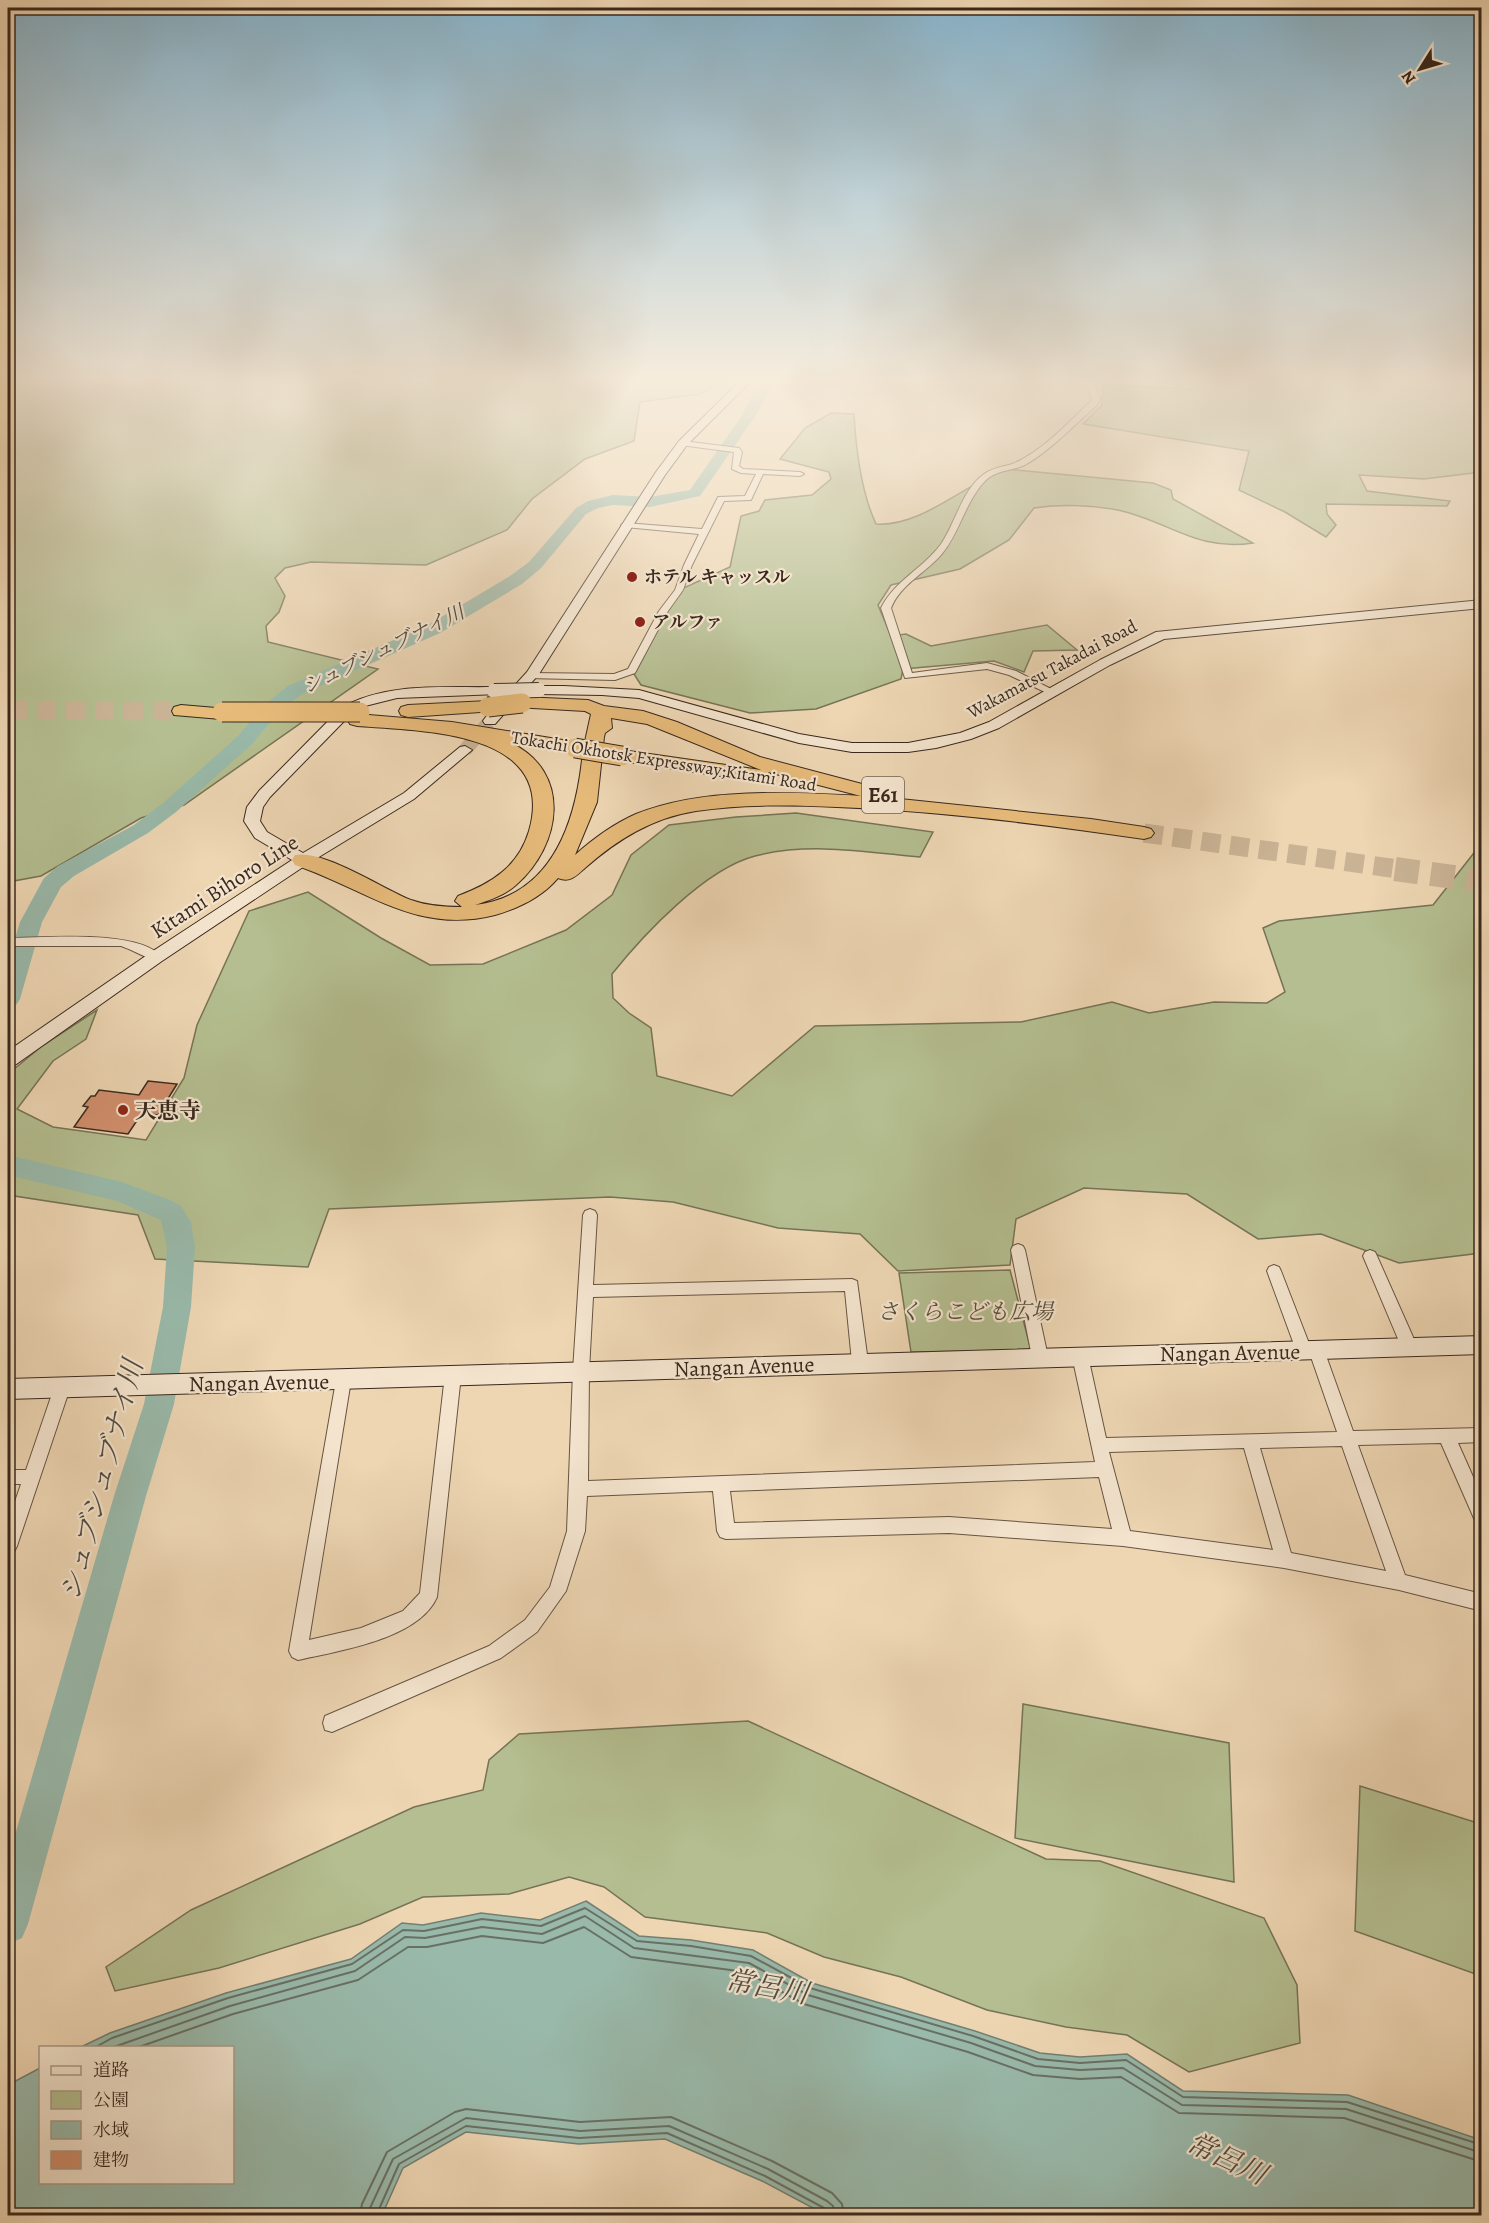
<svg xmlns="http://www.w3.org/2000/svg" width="1489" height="2223" font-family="Alegreya,'Noto Serif JP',serif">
<rect width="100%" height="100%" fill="#eed6b3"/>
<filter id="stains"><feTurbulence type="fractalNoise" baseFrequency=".00333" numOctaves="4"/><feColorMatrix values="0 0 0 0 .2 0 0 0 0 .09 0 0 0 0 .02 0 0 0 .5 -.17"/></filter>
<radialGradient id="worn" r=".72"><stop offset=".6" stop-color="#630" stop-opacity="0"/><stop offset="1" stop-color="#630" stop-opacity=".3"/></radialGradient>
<g fill="#b4be90" stroke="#767356" stroke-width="1.5">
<polygon points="8,380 726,380 700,394 640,402 634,441 585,459 532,499 507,530 426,565 311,562 285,568 275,578 285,596 279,612 266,626 268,642 378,669 184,805 141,818 41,876 8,882"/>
<polygon points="1193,380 1481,380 1481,472 1424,479 1359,475 1367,491 1450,501 1447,506 1326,504 1327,514 1336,525 1326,537 1285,512 1239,490 1249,451 1083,424 1102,405 1103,385 1198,389"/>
<path d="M831,413L854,414C856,450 861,492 876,524C921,527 964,485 1006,469L1153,483L1171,490L1173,499L1253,543C1198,552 1168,521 1118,510C1092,505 1060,504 1034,508L1009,540L960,569L891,585L878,605L891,636L906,634L931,646L1047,625L1077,650L1033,651L1024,672L994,661L903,669L901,679L816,709L750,713L641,685L632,671L679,590L730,567L741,516L759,511L765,500L812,495L831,479L829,472L780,459L805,428Z"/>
<path d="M796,813L933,832L920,857C866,852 809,842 755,856C705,869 644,934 612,974L613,998L629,1013L651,1028L657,1076L732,1096L815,1026L1021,1022L1112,1002L1149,1013L1214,1002L1267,1003L1285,992L1263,928L1279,921L1433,905L1481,844V1253L1399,1263L1321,1234L1258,1239L1187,1194L1084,1188L1016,1219L1010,1265L898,1271L860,1234L778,1228L673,1202L610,1197L329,1209L308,1267L155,1259L138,1215L8,1195V1074L42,1046L97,1010L86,1039L53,1061L17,1109L53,1127L146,1140L184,1078L197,1025L249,911L308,892L381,938L430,965L483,964L566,930L612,895L631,855L669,825L736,817Z"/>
<polygon points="1010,1270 1031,1350 911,1352 899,1273"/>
<polygon points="1023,1704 1229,1743 1234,1882 1015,1838"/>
<polygon points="748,1721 1046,1859 1100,1861 1264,1918 1297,1985 1300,2043 1189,2072 1127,2035 1066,2027 987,2010 901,1977 824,1957 767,1933 645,1917 604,1887 569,1877 509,1894 423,1897 360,1924 219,1968 115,1991 106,1967 191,1910 414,1807 483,1790 489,1760 519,1734"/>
<polygon points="1360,1786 1481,1824 1481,1976 1355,1931"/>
</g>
<polygon fill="#99b9aa" stroke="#727f72" stroke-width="1.5" points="586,1901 639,1936 691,1940 753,1950 812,1983 975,2031 1040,2053 1080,2057 1127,2054 1183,2091 1348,2095 1481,2140 1481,2215 826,2215 762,2181 665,2139 579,2144 466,2132 403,2168 382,2215 8,2215 8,2085 40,2068 40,2182 232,2182 232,2048 81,2047 110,2033 226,1993 351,1959 402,1923 423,1925 481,1913 540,1920"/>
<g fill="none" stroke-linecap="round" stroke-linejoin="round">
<g stroke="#687064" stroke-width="2">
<polyline points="94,2048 112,2038 228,1998 352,1964 403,1930 424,1931 482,1919 541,1926 585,1908 637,1941 691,1946 751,1956 810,1988 973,2036 1038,2059 1080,2063 1126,2060 1183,2097 1347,2102 1482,2145"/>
<polyline points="111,2048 230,2006 355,1971 405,1937 425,1938 482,1927 542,1934 585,1916 634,1948 749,1963 808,1995 971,2043 1035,2066 1080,2070 1123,2068 1182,2105 1346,2109 1482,2153"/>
<polyline points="136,2048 233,2014 358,1980 408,1947 427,1947 482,1936 543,1943 584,1927 631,1957 746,1972 804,2004 968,2052 1033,2075 1080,2079 1121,2077 1179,2113 1344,2118 1482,2162"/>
<polyline points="360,2216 362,2204 387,2152 455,2112 466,2109 580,2122 671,2117 772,2161 832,2193 842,2204 844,2216"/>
<polyline points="369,2216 370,2208 393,2159 466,2118 580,2131 669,2126 768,2169 827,2201 833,2206 835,2216"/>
<polyline points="376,2216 399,2164 466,2126 579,2138 667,2133 765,2176 824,2208 827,2216"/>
</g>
<g fill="#99b9aa" fill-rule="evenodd">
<polygon points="762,380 776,380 754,418 700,496 650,507 613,505 598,508 586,514 541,568 522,584 440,633 302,694 278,713 252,744 176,812 148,833 74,876 61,887 42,922 20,999 16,1005 8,1007 8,962 20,922 44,878 58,866 134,825 162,804 238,736 264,705 288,686 428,625 510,576 529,562 576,508 588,501 613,495 650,497 690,490 740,418"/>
<polygon points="8,1155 122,1182 170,1200 181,1206 191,1222 195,1247 191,1307 174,1404 146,1496 28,1924 22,1938 8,1944 8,1859 114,1496 144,1404 163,1307 167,1247 161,1220 117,1201 8,1175"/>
</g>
</g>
<polygon fill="#d38f6d" stroke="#38281d" stroke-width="1.5" points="148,1081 177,1084 158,1115 142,1113 128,1134 74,1127 88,1107 83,1106 91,1096 95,1096 99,1090 139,1095"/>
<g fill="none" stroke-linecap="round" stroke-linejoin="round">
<polyline stroke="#cab395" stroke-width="14" stroke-dasharray="14 8" stroke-linecap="butt" points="465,750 490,721"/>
<g stroke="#cab395" stroke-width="19" stroke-dasharray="19 10" stroke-linecap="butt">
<polyline points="8,710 181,711"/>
<polyline points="1144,833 1405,870"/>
</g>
<polyline stroke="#cab395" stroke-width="24" stroke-dasharray="24 12" stroke-linecap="butt" points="1395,869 1482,881"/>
<defs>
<g id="street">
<path d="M1086,380H1093L1100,400L1096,406C1073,426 1051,450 1025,465C1012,471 997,470 986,480C965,501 960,533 941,555C924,574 901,584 891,608L912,673L987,663L1016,671L1057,692L1049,694L1009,675L987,669L905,678L881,608C895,580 923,569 941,544C956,522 962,490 984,474C995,466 1008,467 1019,461C1046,447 1068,423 1090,402L1092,400Z"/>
<polygon points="683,441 739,448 742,452 739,466 743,469 800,472 804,474 800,476 763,474 751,500 724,501 692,565 683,590 668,611 635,673 615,680 527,678 525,676 530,673 614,674 628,669 659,611 675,590 684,565 699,534 625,527 621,525 625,523 702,529 718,497 745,496 756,474 741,473 732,469 734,452 680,445 679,443"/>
<path d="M8,938C45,938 138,929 162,957L156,961C144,957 133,950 121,946H8Z"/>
<path d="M590,1209L595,1211L597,1215L593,1285L852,1279L857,1281L868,1362L866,1367L860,1369L854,1367L852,1362L845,1291L593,1297L589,1371L588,1481L1095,1462L1072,1356L1074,1351L1080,1349L1086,1351L1088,1356L1106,1438L1337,1432L1310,1354L1304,1356L1298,1355L1296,1350L1267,1271L1269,1267L1274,1265L1279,1267L1281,1271L1310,1346L1316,1344L1322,1345L1324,1350L1353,1431L1482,1428V1442L1458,1443L1482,1497V1525L1476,1523L1441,1443L1358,1445L1405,1575L1482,1594V1611L1399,1590L1284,1568L1123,1546L949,1533L726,1539L720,1537L717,1531L713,1491L587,1496L585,1531L566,1591L537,1632L501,1658L332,1732L325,1730L323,1723L325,1716L489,1646L525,1620L550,1587L567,1531L573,1371L583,1215L585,1211ZM1342,1446L1386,1571L1291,1553L1260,1448ZM1244,1448L1273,1550L1130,1531L1109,1452ZM1099,1477L1112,1529L949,1517L734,1523L730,1491Z"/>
<polygon points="1018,1244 1023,1246 1025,1250 1048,1357 1046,1362 1040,1364 1034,1362 1032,1357 1011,1250 1013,1246"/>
<polygon points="1370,1250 1375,1252 1377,1256 1417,1346 1415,1351 1409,1352 1403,1351 1401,1346 1363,1256 1365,1252"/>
<path d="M453,1368L459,1370L461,1375L437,1597C419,1639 338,1651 298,1660L292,1657L289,1651L337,1375L343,1373L349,1375L351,1380L309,1640L361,1628L403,1611L420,1593L445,1375L447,1370Z"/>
<polygon points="62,1381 68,1383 70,1388 17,1546 14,1552 8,1554 8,1522 21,1484 8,1484 8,1470 26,1470 54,1388 56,1383"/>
</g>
<g id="secondary">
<polygon points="741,380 752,380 687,445 665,475 539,674 495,724 485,724 483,721 485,718 527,672 656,472 679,441"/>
<polygon points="1482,600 1482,608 1164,639 1110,665 999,728 971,739 936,748 908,752 852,752 799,743 639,698 602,695 539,694 532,690 539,686 564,686 639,690 799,734 852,743 908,743 960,733 989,722 1100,660 1156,632"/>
<path d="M494,687L499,688L501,691L499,694L397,698L365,706L351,714L270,797L263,807L260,821L267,832L303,853L404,793L460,747L465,746L472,750L414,799L309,863L162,961L15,1065L8,1066V1051L150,953L292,860L255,838L244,821L247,807L259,791L341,708C386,682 444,688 494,687Z"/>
<polygon points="1482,1336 1482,1354 8,1399 8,1379"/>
</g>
<g id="highway">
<path d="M522,697L588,700L604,706L643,711L677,722L760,757L881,789L884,793L881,797L1091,819L1144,827L1151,829L1154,833L1151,837L1144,839C1043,824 939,811 837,807C791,805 742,804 696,811C652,818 618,839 585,868C576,876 570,883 558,878C542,897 519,908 495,915C416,935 366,889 295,865L292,860L295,855C323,849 383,889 411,900C428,906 444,907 462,907L455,901L458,896C492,883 518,867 529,831C558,730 421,731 357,726L350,724L348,720L350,716L357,714L452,722L575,742L584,746L591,714L585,711L515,707L513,703L515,699ZM611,718L647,724L761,770L622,750L615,752L612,756L615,760L761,782L768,780L771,776L768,772L861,796C791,792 702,787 636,814C613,824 593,839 575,855L597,802L604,737L605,733L612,728ZM511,743L575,754L583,750C577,818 555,895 475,905C490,900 505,895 516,885C562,845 572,772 511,743Z"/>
<polygon points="488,701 495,703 497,707 495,711 408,717 401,715 399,711 401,707 408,705"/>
<polygon points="181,705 228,709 230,713 228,717 221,719 174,715 172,711 174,707"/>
</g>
</defs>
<use href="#street" stroke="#665442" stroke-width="2"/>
<use href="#secondary" stroke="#38281d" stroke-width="2"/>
<use href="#highway" stroke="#38281d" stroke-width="2"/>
<use href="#street" fill="#f4e4ce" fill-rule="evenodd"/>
<use href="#secondary" fill="#f4e4ce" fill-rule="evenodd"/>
<use href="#highway" fill="#e7bb7a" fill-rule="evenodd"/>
<defs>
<polyline id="secondary-bridge" points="494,691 539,690"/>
<g id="highway-bridge">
<polyline points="488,707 522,703"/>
<polyline points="222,712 360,712"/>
<polyline points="575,748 622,756"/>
</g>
</defs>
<use href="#secondary-bridge" stroke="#38281d" stroke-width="16" stroke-linecap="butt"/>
<use href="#highway-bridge" stroke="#38281d" stroke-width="21" stroke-linecap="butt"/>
<use href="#secondary-bridge" stroke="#f4e4ce" stroke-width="14"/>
<use href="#highway-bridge" stroke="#e7bb7a" stroke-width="19"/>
</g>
<linearGradient id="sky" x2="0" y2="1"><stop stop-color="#88b6cf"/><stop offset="0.55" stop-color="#f7eddd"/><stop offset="1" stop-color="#f7eddd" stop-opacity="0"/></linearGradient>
<rect width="1489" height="691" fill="url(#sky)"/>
<g fill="#8f2418" stroke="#f4e4ce" stroke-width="2">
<circle cx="632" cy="577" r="6"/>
<circle cx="640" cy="622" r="6"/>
<circle cx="123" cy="1110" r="6"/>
</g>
<g text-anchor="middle" stroke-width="4.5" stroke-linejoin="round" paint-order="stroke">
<g font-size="18" font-weight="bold" fill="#38281d" stroke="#f4e4ce" text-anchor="start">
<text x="644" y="583">ホテル キャッスル</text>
<text x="652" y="628">アルファ</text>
</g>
<g font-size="18" fill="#38281d" stroke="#f4e4ce">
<text transform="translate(1052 669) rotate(-28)" y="6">Wakamatsu Takadai Road</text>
<text transform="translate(664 761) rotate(9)" y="6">Tokachi Okhotsk Expressway;Kitami Road</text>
</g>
<g font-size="20" font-style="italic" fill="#504c40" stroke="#f4e4ce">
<text transform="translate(383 649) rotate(-26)" y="7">シュブシュブナイ川</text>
</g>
<rect fill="#f4e4ce" stroke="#706052" stroke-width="1.5" x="862" y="777" width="42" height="36" rx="4.5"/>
<g font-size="21" font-weight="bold" fill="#38281d">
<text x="883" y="802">E61</text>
</g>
<g font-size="22" fill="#38281d" stroke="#f4e4ce">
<text transform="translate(224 886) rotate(-33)" y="8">Kitami Bihoro Line</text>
<text transform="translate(1230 1352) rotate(-1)" y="8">Nangan Avenue</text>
<text transform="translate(744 1366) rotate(-2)" y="8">Nangan Avenue</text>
<text transform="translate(259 1382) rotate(-1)" y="8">Nangan Avenue</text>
</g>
<g font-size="22" font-weight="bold" fill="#38281d" stroke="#f4e4ce" text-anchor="start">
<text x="135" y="1118">天恵寺</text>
</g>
<g font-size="22" font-style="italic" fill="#574e3a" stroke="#f4e4ce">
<text x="965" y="1319">さくらこども広場</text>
</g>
<g font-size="28" font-style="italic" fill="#504c40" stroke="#f4e4ce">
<text transform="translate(101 1480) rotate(-75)" y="10">シュブシュブナイ川</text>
<text transform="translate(767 1986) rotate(10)" y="10">常呂川</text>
<text transform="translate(1227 2158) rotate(25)" y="10">常呂川</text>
</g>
</g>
<rect width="1489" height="2223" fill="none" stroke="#eed6b3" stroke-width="30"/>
<rect x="9" y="9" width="1471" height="2205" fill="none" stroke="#38281d" stroke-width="3"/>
<rect x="15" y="15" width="1459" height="2193" fill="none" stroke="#38281d" stroke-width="1.5"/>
<rect x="39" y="2046" width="195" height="138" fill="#f4e4ce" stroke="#a99987" stroke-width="1.5"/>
<rect x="51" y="2066" width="30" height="9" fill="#f4e4ce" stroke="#a99987" stroke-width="1.5"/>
<text x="93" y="2076" font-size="18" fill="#38281d">道路</text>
<rect x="51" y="2091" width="30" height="18" fill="#b4be90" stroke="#a99987" stroke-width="1.5"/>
<text x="93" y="2106" font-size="18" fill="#38281d">公園</text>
<rect x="51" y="2121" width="30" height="18" fill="#99b9aa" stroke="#a99987" stroke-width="1.5"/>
<text x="93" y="2136" font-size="18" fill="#38281d">水域</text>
<rect x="51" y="2151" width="30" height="18" fill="#d38f6d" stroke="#a99987" stroke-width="1.5"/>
<text x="93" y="2166" font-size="18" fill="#38281d">建物</text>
<g transform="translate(1420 69) rotate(233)" stroke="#f4e4ce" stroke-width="4.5" paint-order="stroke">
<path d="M0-4.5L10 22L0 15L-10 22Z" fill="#38281d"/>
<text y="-9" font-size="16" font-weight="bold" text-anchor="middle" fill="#38281d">N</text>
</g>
<rect width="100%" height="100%" filter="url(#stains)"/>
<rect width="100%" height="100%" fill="url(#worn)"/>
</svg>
